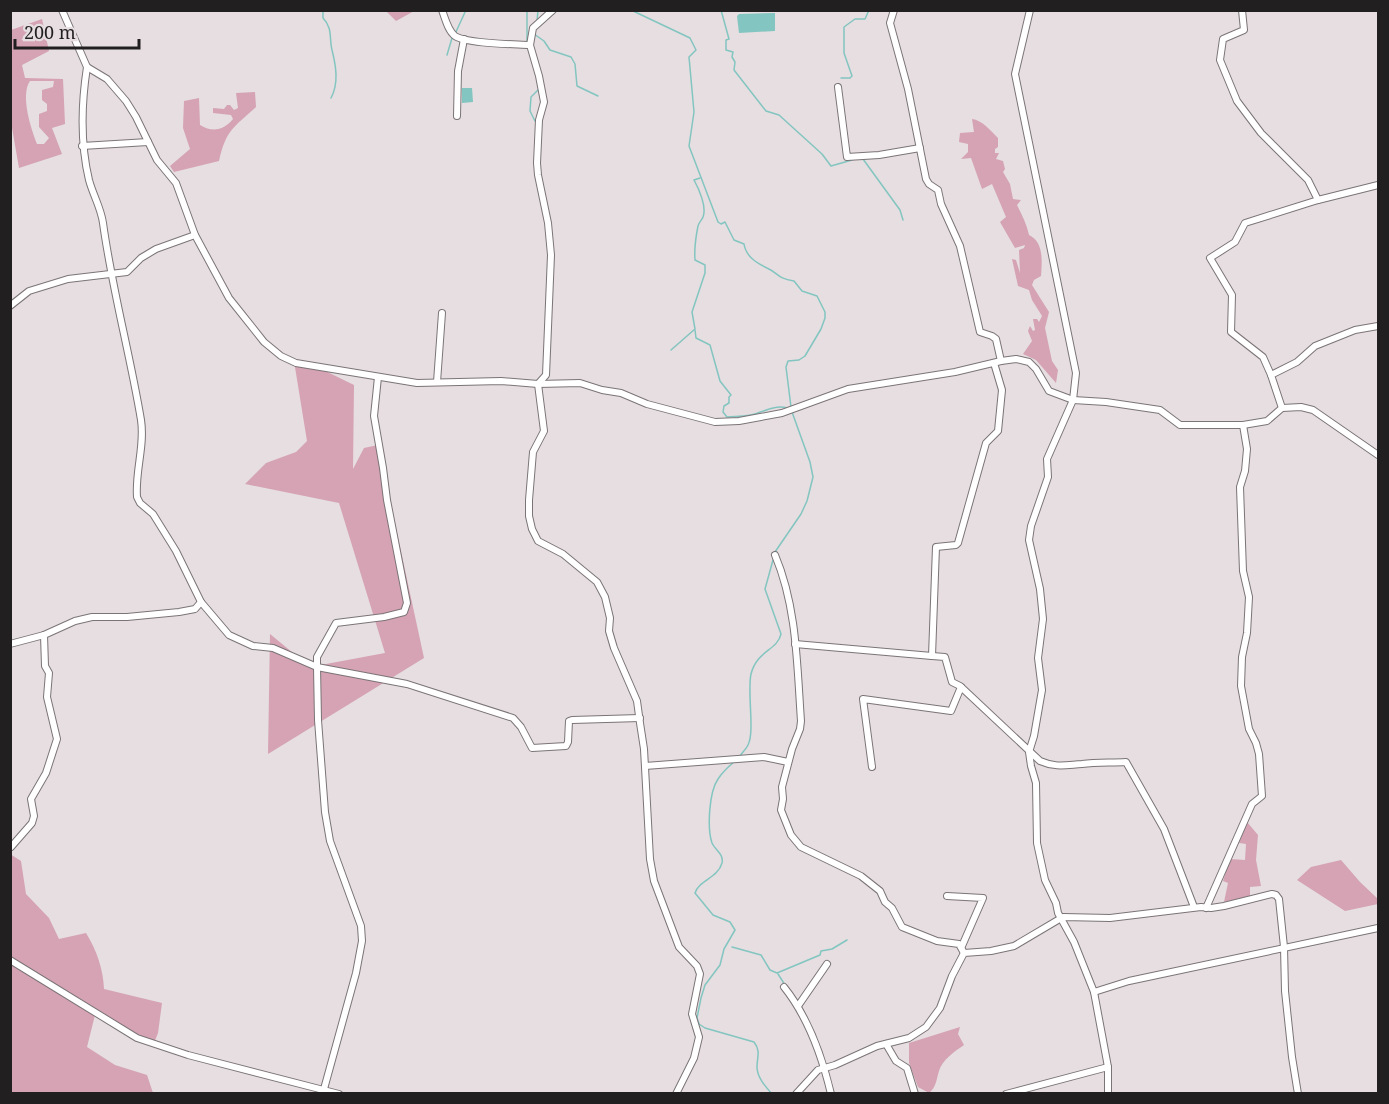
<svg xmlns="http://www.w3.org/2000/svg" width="1389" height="1104" font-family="'Noto Serif',serif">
<rect width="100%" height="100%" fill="#e6dee0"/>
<g fill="#d5a3b3" fill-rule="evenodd">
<polygon points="416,10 396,21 386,11 386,10"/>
<path d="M42,19L49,51L22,65L25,78L63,79L65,124L52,128L62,154L19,168L11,122V30ZM30,81H54L53,87L42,90V100L47,104V111L39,114V127L49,138L44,144H37C31,129 20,95 30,81Z"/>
<path d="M255,92L256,107C233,128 226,130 219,161L174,172L170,166L190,149L183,128L184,101L199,98L200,125C213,133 224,130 233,119L231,115L213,113V108L224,109L227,105H230L234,110L238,108L236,93Z"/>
<path d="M972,119C982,120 991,131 998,138V147L995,149V153H999L996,159L1003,161L1005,169L1003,172L1010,184L1013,199L1021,200L1017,205C1022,215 1027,225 1029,235C1044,242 1042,261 1041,276L1034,280L1032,285L1049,312L1045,328L1052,361L1058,370L1056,383L1036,360L1023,354L1032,341L1028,331L1030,326L1033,331L1035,330L1033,319H1037L1039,322L1042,316L1032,300L1029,290L1018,286L1012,259L1016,260L1020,273L1019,250L1024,248L1025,245L1015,248L1000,222L1006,217L992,184L982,189L971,158L961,159L968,152V144L959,142L960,133L974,132Z"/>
<polygon points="294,361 311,364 354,385 353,469 364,448 378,445 424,658 268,754 270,634 310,667 385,653 339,503 245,484 266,463 296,452 307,441"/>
<polygon points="1247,822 1258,835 1256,860 1261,886 1250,887 1250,896 1224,902 1228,883 1223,881 1230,859 1245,860 1246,844 1239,843"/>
<path d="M10,854L21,861L26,894L49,918L59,939L86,933C97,951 103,969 104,989L162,1003L158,1033L154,1043L96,1011L87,1047L115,1065L147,1075L153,1093H11Z"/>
<polygon points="1341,860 1360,882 1378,899 1378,904 1345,911 1297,880 1311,867"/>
<path d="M960,1027L958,1034L964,1045C955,1051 942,1060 939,1071C936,1080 937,1086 929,1093L918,1087L909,1063V1043Z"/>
</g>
<g fill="#83c5c0">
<polygon points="775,13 775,31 739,33 737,16 739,14"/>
<polygon points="462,88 472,88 473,102 462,103"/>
</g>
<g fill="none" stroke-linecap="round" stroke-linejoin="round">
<g stroke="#83c5c0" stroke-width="1.5">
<path d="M323,10V18C333,28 329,39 332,50C336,66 339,83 331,98"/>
<polyline points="527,10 527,43"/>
<path d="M631,10L690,38L696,50L689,57L694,112L689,146L718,222L721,224L725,222L734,240L744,244C746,257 757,263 767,268C780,274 776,278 794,281L802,291L817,296L825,312V318L821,329L805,356L799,360L788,361L786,367L791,407"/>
<polyline points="721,10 729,39 726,40 726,50 733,52 732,57 735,62 734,70 766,111 779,115 822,154 831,166 852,160"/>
<polyline points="537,21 538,10"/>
<polyline points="455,34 466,10"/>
<polyline points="534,34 544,41 550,50 571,57 575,64 577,86 598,96"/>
<polyline points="447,55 452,38"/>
<polyline points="841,78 850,78 852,76 844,53 844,27 855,19 865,19 869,10"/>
<polyline points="535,121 530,111 531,97 538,90"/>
<polyline points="859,159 863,159 900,210 903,220"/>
<path d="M695,330L696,338L710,345L720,381L731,395L729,397V403L724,406L723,412L727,417C736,416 749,417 758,413C766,410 777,405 787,408"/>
<path d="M671,350L695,329L692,312L705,273V265L695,260C694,248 696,236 698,226C699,222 702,220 703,217C707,207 699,189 694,180L700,178"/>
<polyline points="775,552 801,514 807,501 813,477 810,462 792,412"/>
<path d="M739,757C742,753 746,749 748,745C755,732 747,692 751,674C757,650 777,651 781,634L765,589L773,560"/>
<path d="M734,762C728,767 722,773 718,779C709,792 707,828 712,843C715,850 724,854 722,863C718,878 699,880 695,893L713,915L730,922L735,930L724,949L720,965L705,985L701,998L697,1018L699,1024L705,1028L754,1042C761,1051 757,1057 757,1067C757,1077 765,1086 772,1094"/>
<polyline points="732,947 761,955 770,970 777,973 820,955 821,951 832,949 847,940"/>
<polyline points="778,974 785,985"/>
</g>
<defs>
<g id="minor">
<polyline points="62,10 87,67 107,79 126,101 136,117 157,160 176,183 195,235 229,298 264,342 281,356 296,363 417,383 501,381 538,384 580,383 602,390 621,393 647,404 715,422 739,421 782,413 848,389 955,372 1001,361 1016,359 1029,362 1036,369 1049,391 1073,400 1106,402 1160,410 1180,425 1243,425 1267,421 1282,408 1301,407 1313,410 1378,455"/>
<path d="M442,10C445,18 448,31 455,36C467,44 514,44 530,45L539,76L544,102L539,120L537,163L538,175L548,223L551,255L546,375L538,384L544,431L533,452L529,500V516L532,529L538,541L563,554L597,582L605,597L610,618L609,631L614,648L637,701L640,723L644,749L650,859L654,881L679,947L697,966L700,974L692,1014L699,1037L694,1058L676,1094"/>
<polyline points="894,10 890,23 908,89 926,179 929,184 938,190 941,204 960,246 980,332 992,336 996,339 1001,361"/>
<polyline points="1030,10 1015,74 1076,373 1073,400 1047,459 1048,477 1031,526 1029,540 1040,589 1043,619 1038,658 1042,690 1034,736 1029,752 1031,766 1036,783 1037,843 1045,880 1056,903 1058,913 1074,942 1094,992 1108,1067 1108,1094"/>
<polyline points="1242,10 1244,30 1223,39 1220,60 1237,101 1261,133 1308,180 1318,200"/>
<polyline points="530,45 533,28 553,10"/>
<path d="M87,67C81,106 80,142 89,180C93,195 101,208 103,223C112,289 130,354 141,420C145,446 135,471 137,497L140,503L153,514L176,551L201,602L229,635L253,646L273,648L317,667L318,720L325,812L330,841L361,926L362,941L356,973L324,1089"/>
<polyline points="838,87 847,157 879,155 920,148"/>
<polyline points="457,116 458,71 464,39"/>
<polyline points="82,146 148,142"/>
<polyline points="10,306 29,291 68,279 127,272 141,258 156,249 195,235"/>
<polyline points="1271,375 1263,357 1231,332 1232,295 1210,258 1235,242 1245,223 1318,200 1378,185"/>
<polyline points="378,377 374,416 383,468 387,500 407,603 404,612 384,617 336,623 317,657 317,667 407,684 513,718 521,727 532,748 566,746 568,742 569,721 572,720 640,718"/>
<polyline points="437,382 442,313"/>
<polyline points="1282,408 1271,375 1297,362 1315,346 1355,330 1378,326"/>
<path d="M775,555C797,607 797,665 801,721L800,729L792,749L782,787L783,799L781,810L791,835L801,847L861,876L880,891L885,902L892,908L902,927L937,941L959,944L964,953"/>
<polyline points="10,644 44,635 75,621 92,617 127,617 179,612 195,609 201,602"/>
<polyline points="795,644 932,656 936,547 956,545 958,543 986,443 998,431 1002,390 994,363"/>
<path d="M932,656L945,657L952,682L960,686L1040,761C1056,768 1066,765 1082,764C1097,762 1112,763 1126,762L1164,829L1194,907"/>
<polyline points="645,766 764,757 788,762"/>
<polyline points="872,767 863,699 951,711 961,687"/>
<polyline points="11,847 32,823 34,816 31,799 46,773 57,739 47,697 49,673 45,666 44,635"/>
<polyline points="947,896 983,898 962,946"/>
<polyline points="1206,908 1252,804 1262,796 1259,754 1256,743 1249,729 1241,686 1242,657 1247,633 1249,597 1243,571 1240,487 1245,471 1247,449 1243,425"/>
<polyline points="10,960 137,1038 188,1055 339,1094"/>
<path d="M784,987C808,1017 822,1056 831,1094"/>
<polyline points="1094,992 1129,981 1378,928"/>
<polyline points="798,1006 827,964"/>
<polyline points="886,1044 896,1061 907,1068 915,1094"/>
<polyline points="796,1094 818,1070 835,1065 877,1046 909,1038 926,1027 940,1008 952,976 964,953 991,951 1014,946 1063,917 1110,918 1201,907 1211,908 1224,906 1272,894 1276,895 1279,899 1284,947 1285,991 1292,1057 1298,1094"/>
<polyline points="1006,1094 1108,1067"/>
</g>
</defs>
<use href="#minor" stroke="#7b7476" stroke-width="8"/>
<use href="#minor" stroke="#fff" stroke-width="6"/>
</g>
<rect width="1389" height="1104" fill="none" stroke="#221f20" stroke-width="24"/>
<path d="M15 39v9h124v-9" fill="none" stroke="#221f20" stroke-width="3"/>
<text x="24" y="39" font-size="18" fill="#221f20" stroke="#e6dee0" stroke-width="4.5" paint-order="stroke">200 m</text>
</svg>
